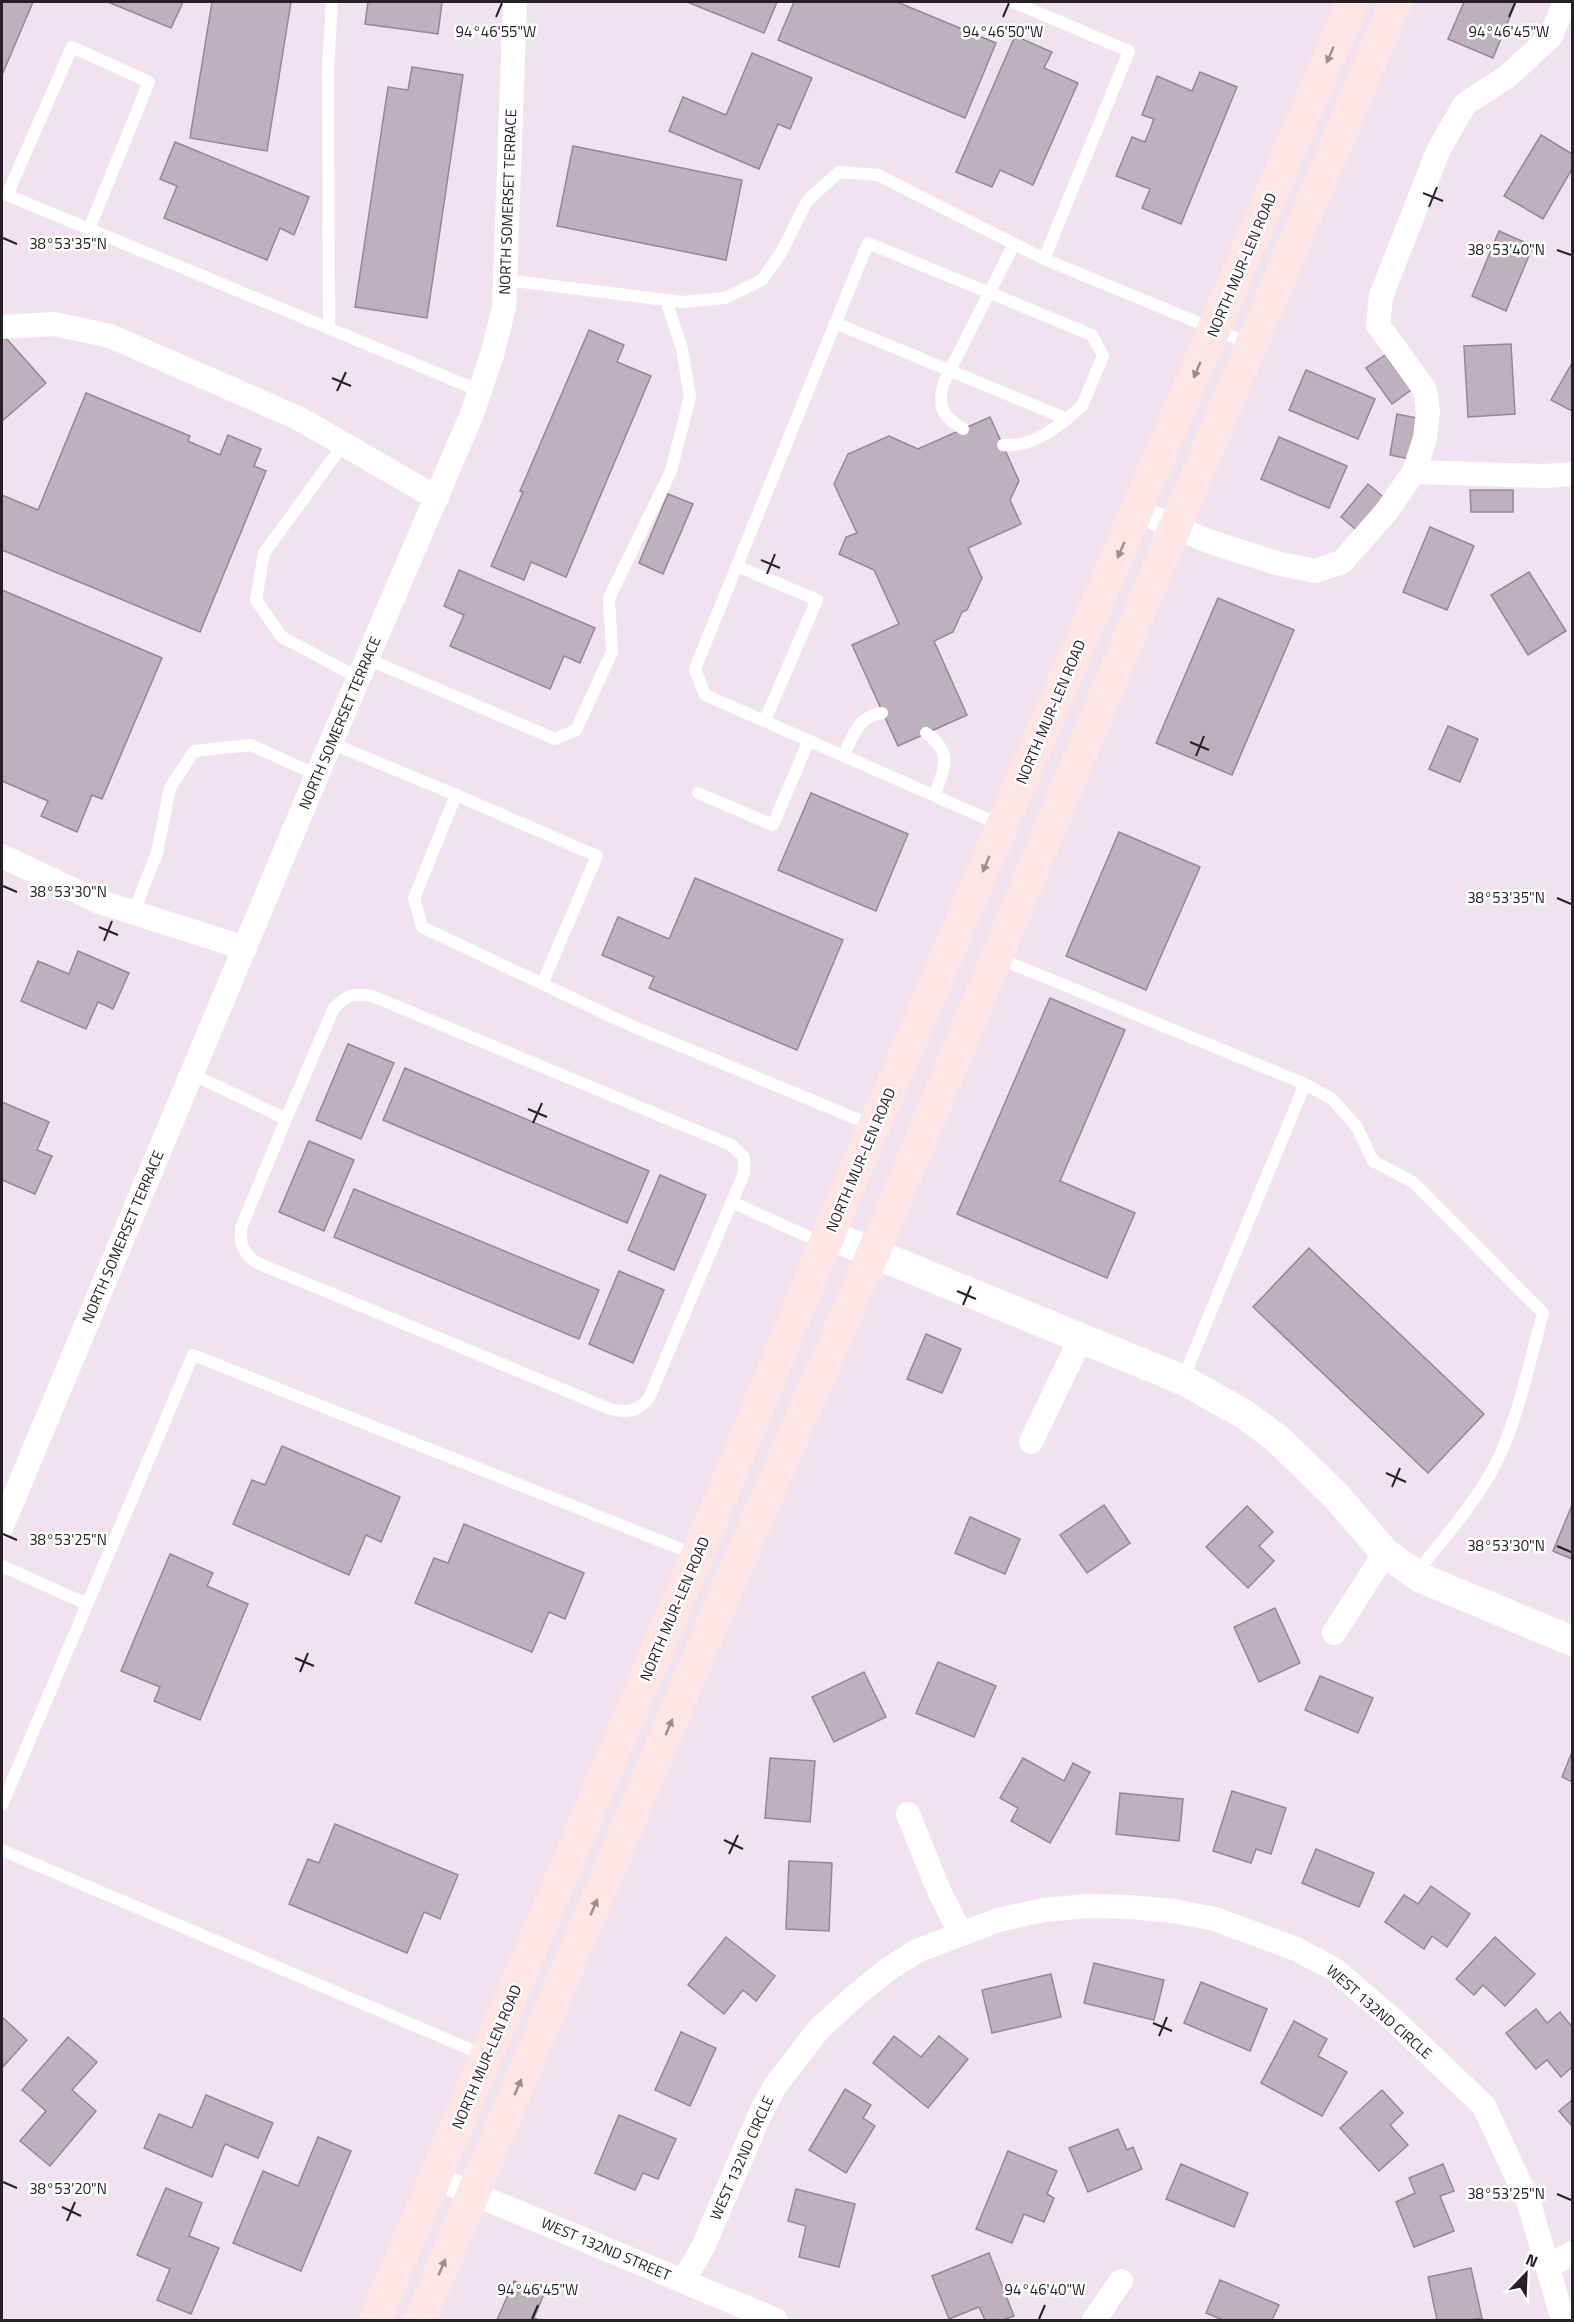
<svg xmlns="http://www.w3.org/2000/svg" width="1574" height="2322" font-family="'Titillium Web',sans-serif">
<rect width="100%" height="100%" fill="#f1e2f0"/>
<g fill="#beb0bd" stroke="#958794" stroke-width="1.5">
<polygon points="2,2 33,2 2,75"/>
<polygon points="108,2 183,2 171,28"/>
<polygon points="212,2 291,2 267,151 190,138"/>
<polygon points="368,2 442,2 438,34 365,24"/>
<polygon points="687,2 777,2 764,33"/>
<polygon points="794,2 897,2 996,43 965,118 778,40"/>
<polygon points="1464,2 1516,2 1493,58 1448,39"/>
<polygon points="1015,36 1052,52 1044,68 1078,83 1033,185 1000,170 992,187 956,172"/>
<polygon points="752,53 812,78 790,129 778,124 759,169 669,131 683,97 726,115"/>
<polygon points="412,67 463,75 427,318 355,307 388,87 408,90"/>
<polygon points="1200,72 1237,87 1181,224 1142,208 1150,189 1116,176 1132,137 1145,142 1154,119 1142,115 1157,76 1192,91"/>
<polygon points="1541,135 1572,154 1572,169 1543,219 1504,196"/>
<polygon points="175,142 309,197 294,235 280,228 267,260 164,218 177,186 160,179"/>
<polygon points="573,146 742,180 726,260 557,226"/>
<polygon points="1499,231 1533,246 1506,311 1472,296"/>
<polygon points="589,330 624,345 617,362 651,376 566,577 531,562 524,580 491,566 523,492 520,491"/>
<polygon points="5,337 46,383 2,421 2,339"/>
<polygon points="1511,344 1515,414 1468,417 1464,346"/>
<polygon points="1385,355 1411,390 1392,404 1366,368"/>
<polygon points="1572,363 1572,411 1551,400"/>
<polygon points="1306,370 1375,399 1358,439 1289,410"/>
<polygon points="86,393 190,436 188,441 220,455 228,435 261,449 254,466 266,471 200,632 2,550 2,495 38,510"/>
<polygon points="1397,414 1422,419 1414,460 1390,455"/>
<polygon points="990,417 1019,481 1010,500 1021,524 968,548 982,578 967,610 962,612 953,632 934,641 967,715 898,746 852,645 899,624 874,570 839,554 846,537 857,533 834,484 848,454 889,436 918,449"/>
<polygon points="1279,437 1347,466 1329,508 1261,479"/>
<polygon points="1368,484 1387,500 1360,533 1341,517"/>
<polygon points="1470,490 1513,490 1513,512 1471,512"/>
<polygon points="668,494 693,504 663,574 639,563"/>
<polygon points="1430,527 1474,546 1447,610 1403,592"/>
<polygon points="459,570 595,628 580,663 564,656 550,689 450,646 464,615 444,606"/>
<polygon points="1529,572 1566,631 1528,655 1491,595"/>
<polygon points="2,590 162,658 102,799 92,795 77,832 41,816 48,801 2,781"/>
<polygon points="1218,598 1294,630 1232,775 1156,743"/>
<polygon points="1448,726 1478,739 1460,782 1429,769"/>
<polygon points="811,793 908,834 876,911 778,870"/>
<polygon points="1119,832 1200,867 1146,990 1066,956"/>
<polygon points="695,878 843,940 797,1050 649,988 654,977 602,955 618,917 669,939"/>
<polygon points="78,951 129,973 113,1009 98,1002 86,1029 21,1001 38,961 69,974"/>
<polygon points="1050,998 1125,1030 1060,1181 1135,1213 1107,1278 957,1214"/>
<polygon points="348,1044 394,1063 361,1139 316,1120"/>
<polygon points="405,1068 649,1171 627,1223 383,1120"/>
<polygon points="2,1102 49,1122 37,1150 52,1156 35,1194 2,1180"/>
<polygon points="309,1141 354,1160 324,1231 279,1212"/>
<polygon points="660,1175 706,1195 674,1270 628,1250"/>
<polygon points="354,1189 599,1290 579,1339 334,1237"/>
<polygon points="1309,1248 1484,1414 1428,1473 1253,1307"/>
<polygon points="619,1271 664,1290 633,1363 589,1344"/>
<polygon points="926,1334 961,1349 942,1393 907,1379"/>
<polygon points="282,1446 400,1497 381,1542 366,1535 349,1575 233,1524 252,1480 265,1485"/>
<polygon points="1104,1505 1130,1543 1087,1573 1060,1535"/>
<polygon points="1572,1505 1572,1559 1553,1551"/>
<polygon points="1247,1506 1273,1532 1259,1546 1274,1561 1248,1588 1206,1547"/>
<polygon points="970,1517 1020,1539 1005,1574 955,1553"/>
<polygon points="464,1524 584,1573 565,1619 549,1612 532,1652 415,1603 434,1558 448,1563"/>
<polygon points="170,1554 213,1573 207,1586 248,1604 200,1720 154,1701 160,1687 121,1671"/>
<polygon points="1275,1608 1300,1663 1259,1682 1234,1627"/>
<polygon points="938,1662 996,1686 974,1737 916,1713"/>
<polygon points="864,1672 886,1717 834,1742 812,1697"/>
<polygon points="1320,1676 1373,1698 1358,1733 1305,1710"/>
<polygon points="1572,1752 1572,1782 1562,1777"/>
<polygon points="770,1758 815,1761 810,1822 765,1818"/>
<polygon points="1023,1758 1064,1781 1073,1763 1090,1772 1050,1843 1011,1821 1018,1808 1000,1798"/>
<polygon points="1232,1791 1286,1808 1271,1854 1256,1849 1251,1863 1213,1851"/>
<polygon points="1120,1793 1183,1799 1179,1841 1116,1834"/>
<polygon points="335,1824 458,1875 440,1919 424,1912 407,1953 289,1904 308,1859 319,1863"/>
<polygon points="1316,1849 1374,1873 1359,1907 1302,1883"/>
<polygon points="789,1861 832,1863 829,1931 786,1929"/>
<polygon points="1431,1886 1470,1914 1447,1947 1432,1936 1424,1949 1385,1922 1404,1895 1418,1904"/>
<polygon points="726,1937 775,1976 756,2001 743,1990 724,2014 688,1985"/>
<polygon points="1495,1937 1535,1974 1505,2006 1483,1985 1474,1995 1456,1979"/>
<polygon points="1094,1963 1164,1980 1154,2020 1084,2003"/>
<polygon points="1051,1974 1061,2017 992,2033 982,1990"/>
<polygon points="1201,1982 1267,2009 1250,2051 1184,2023"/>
<polygon points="1536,2009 1547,2023 1560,2012 1572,2027 1572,2067 1561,2077 1547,2060 1536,2069 1506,2033"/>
<polygon points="2,2017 27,2040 2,2068"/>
<polygon points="1294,2021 1327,2039 1318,2056 1347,2072 1322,2116 1261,2083"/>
<polygon points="681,2032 716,2048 690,2106 655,2090"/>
<polygon points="894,2036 921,2057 939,2036 968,2059 928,2108 873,2063"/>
<polygon points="68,2037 97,2062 72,2090 96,2111 50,2166 20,2141 46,2111 22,2090"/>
<polygon points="845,2089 871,2105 863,2118 875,2126 846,2173 809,2150"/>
<polygon points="1382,2090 1403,2113 1390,2125 1408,2145 1379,2171 1340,2128"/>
<polygon points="206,2095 273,2123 258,2158 225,2144 212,2177 144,2148 159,2114 192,2128"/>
<polygon points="1572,2100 1572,2126 1559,2111"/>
<polygon points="619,2115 676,2139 658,2179 643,2173 635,2190 595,2173"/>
<polygon points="1118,2129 1127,2150 1133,2147 1142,2169 1088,2192 1069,2148"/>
<polygon points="318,2137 351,2151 301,2271 233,2243 263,2171 298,2186"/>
<polygon points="1008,2151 1057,2171 1047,2194 1054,2198 1044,2222 1024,2214 1012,2243 976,2229"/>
<polygon points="1181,2164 1248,2193 1234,2227 1166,2199"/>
<polygon points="1443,2164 1454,2191 1440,2196 1454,2231 1414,2247 1396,2202 1415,2193 1409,2178"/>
<polygon points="166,2188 202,2203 189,2236 219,2248 191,2314 157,2300 170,2269 137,2255"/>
<polygon points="796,2189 855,2204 839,2267 799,2257 806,2226 788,2221"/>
<polygon points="989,2253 1014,2316 1003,2320 985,2320 979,2307 949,2319 932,2276"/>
<polygon points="1471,2268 1482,2318 1468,2320 1437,2320 1428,2277"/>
<polygon points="1220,2280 1279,2305 1272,2320 1223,2320 1206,2313"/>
<polygon points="514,2281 544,2294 534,2318 539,2320 497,2320"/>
</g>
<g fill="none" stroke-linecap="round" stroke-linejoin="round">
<g stroke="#fff" stroke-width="12">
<polyline points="1013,2 1129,51 1044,259"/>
<polyline points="89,229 149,82 72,47 7,195 480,391"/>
<polyline points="506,280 682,302 725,298 762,280 781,253 807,201 839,172 878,175 1044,259 1250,344"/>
<polyline points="835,323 1067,419 1082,406 1103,356 1092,335 868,243 695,669 705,695 1001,825"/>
<polyline points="329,328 328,68 332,2"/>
<path d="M963,429C941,414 937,408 944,382L1014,244"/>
<polyline points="343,445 264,553 256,600 282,637 359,678"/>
<path d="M1003,445C1028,447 1048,434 1067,419"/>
<polyline points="737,566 817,600 765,720"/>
<polyline points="367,659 555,739 576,730 612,652 609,598 671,471 690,397 682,349 666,300"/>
<path d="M926,733C953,752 945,767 935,794"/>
<polyline points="331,743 456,795 414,898 422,927 625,1023 874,1126"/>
<path d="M844,755C853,736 858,716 882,713"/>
<polyline points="698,793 773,825 809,740"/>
<polyline points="456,795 597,856 542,984"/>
<polyline points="133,913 157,853 170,788 194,751 251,745 317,775"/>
<path d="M998,958L1305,1084L1332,1099L1357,1127L1373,1161L1413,1182L1543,1313C1529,1363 1518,1421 1494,1467C1473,1506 1442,1540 1415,1575"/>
<path d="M192,1074L286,1119L334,1008C348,994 353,993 372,996L731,1145L744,1157V1173L649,1398C637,1412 627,1413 610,1409L255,1262C242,1251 240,1245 241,1228L286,1119"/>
<polyline points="732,1202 824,1244"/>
<polyline points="1183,1379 1305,1084"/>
<polyline points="2,1566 87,1604"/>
<polyline points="2,1805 193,1355 696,1555"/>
<polyline points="2,1850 486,2056"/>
</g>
<g stroke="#fff" stroke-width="24">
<polyline points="2,327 54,324 110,336 298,418 437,498"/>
<polyline points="1414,472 1545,476 1572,474"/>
<polyline points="1138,511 1208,541 1276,563 1315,571 1342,562 1386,512 1414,472 1425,438 1428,411 1425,390 1378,325 1381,296 1439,149 1465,104 1508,76 1551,36 1565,2"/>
<polyline points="2,856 97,901 245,948"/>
<polyline points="1031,1442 1081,1338"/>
<polyline points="2,1526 317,775 472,414 492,355 504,307 515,2"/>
<polyline points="1334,1633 1385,1553"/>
<polyline points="908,1814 939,1891 961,1934"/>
<polyline points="436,2178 776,2320"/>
<polyline points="1548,2267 1572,2253"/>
<polyline points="683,2281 703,2247 760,2114 775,2086 819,2029 856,1995 887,1970 917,1951 998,1920 1044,1910 1087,1906 1130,1907 1173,1911 1215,1919 1296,1949 1334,1969 1398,2024 1484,2106 1529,2203 1563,2320"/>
<polyline points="1094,2320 1121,2281"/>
</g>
<polyline stroke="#fff" stroke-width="30" points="829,1235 1183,1380 1244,1414 1279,1440 1339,1499 1385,1553 1421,1578 1572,1641"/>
<g stroke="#fde6e4" stroke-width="33">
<polyline points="375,2320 697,1556 843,1200 1353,2"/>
<polyline points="420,2320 735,1570 888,1219 1175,527 1396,2"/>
</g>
</g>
<defs><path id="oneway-solid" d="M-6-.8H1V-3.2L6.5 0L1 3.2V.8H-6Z" transform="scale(1.5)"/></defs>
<g fill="#9d8d8e">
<use href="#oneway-solid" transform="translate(1330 55) rotate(113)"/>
<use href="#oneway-solid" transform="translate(1197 370) rotate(113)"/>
<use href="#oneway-solid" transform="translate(1121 550) rotate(113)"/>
<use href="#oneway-solid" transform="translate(986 864) rotate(113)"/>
<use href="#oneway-solid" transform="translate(669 1727) rotate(-67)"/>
<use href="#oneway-solid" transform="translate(594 1907) rotate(-67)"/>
<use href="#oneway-solid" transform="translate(518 2087) rotate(-67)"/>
<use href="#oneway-solid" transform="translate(442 2267) rotate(-67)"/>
</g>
<path fill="none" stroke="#272126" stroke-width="2" d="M496,17L502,3M1003,17L1009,3M1509,17L1515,3M1423,193L1443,201M1429,207L1437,187M3,238L17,244M1557,250L1571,255M332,378L351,386M337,391L346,372M761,560L780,568M767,574L775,554M1190,742L1209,750M1196,756L1204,736M3,886L17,892M1557,898L1571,904M99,927L118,935M104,941L112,921M528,1109L547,1117M533,1123L542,1103M957,1291L976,1299M963,1305L971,1286M1386,1473L1406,1482M1392,1487L1400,1468M3,1534L17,1540M1557,1546L1571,1552M295,1658L314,1666M300,1672L308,1653M724,1840L743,1849M729,1854L738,1835M1153,2023L1172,2031M1159,2036L1167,2017M3,2182L17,2188M1557,2194L1571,2200M62,2207L81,2216M67,2221L75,2202M532,2319L538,2305M1039,2319L1045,2305"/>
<g text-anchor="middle" stroke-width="5" stroke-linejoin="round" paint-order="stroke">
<g font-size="15" fill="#272126" stroke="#fff">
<text transform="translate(508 202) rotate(-88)" y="5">NORTH SOMERSET TERRACE</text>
<text transform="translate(1242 265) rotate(-67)" y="5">NORTH MUR-LEN ROAD</text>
<text transform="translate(1051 712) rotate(-67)" y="5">NORTH MUR-LEN ROAD</text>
<text transform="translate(340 723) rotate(-67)" y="5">NORTH SOMERSET TERRACE</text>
<text transform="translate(861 1160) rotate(-67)" y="5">NORTH MUR-LEN ROAD</text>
<text transform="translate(123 1237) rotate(-67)" y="5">NORTH SOMERSET TERRACE</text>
<text transform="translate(675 1609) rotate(-67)" y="5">NORTH MUR-LEN ROAD</text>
<text transform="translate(1379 2012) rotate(41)" y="5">WEST 132ND CIRCLE</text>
<text transform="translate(487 2057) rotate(-67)" y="5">NORTH MUR-LEN ROAD</text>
<text transform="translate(742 2158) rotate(-66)" y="5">WEST 132ND CIRCLE</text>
<text transform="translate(606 2249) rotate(23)" y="5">WEST 132ND STREET</text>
</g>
</g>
<g font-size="15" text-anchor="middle" fill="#272126" stroke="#fff" stroke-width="5" stroke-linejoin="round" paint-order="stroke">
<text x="496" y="37">94°46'55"W</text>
<text x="1003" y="37">94°46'50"W</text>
<text x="1509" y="37">94°46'45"W</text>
<text x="68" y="249">38°53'35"N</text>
<text x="1506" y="255">38°53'40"N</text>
<text x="68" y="897">38°53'30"N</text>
<text x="1506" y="903">38°53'35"N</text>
<text x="68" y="1545">38°53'25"N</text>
<text x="1506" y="1551">38°53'30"N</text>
<text x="68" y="2194">38°53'20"N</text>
<text x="1506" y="2199">38°53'25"N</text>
<text x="538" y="2295">94°46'45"W</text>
<text x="1045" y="2295">94°46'40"W</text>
</g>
<rect width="1574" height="2322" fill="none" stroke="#272126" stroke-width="6"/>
<g transform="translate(1526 2274) rotate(23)" stroke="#ffffff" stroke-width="4.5" paint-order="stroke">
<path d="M0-4.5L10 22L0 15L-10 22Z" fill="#272126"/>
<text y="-9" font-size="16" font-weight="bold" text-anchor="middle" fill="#272126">N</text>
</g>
</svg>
